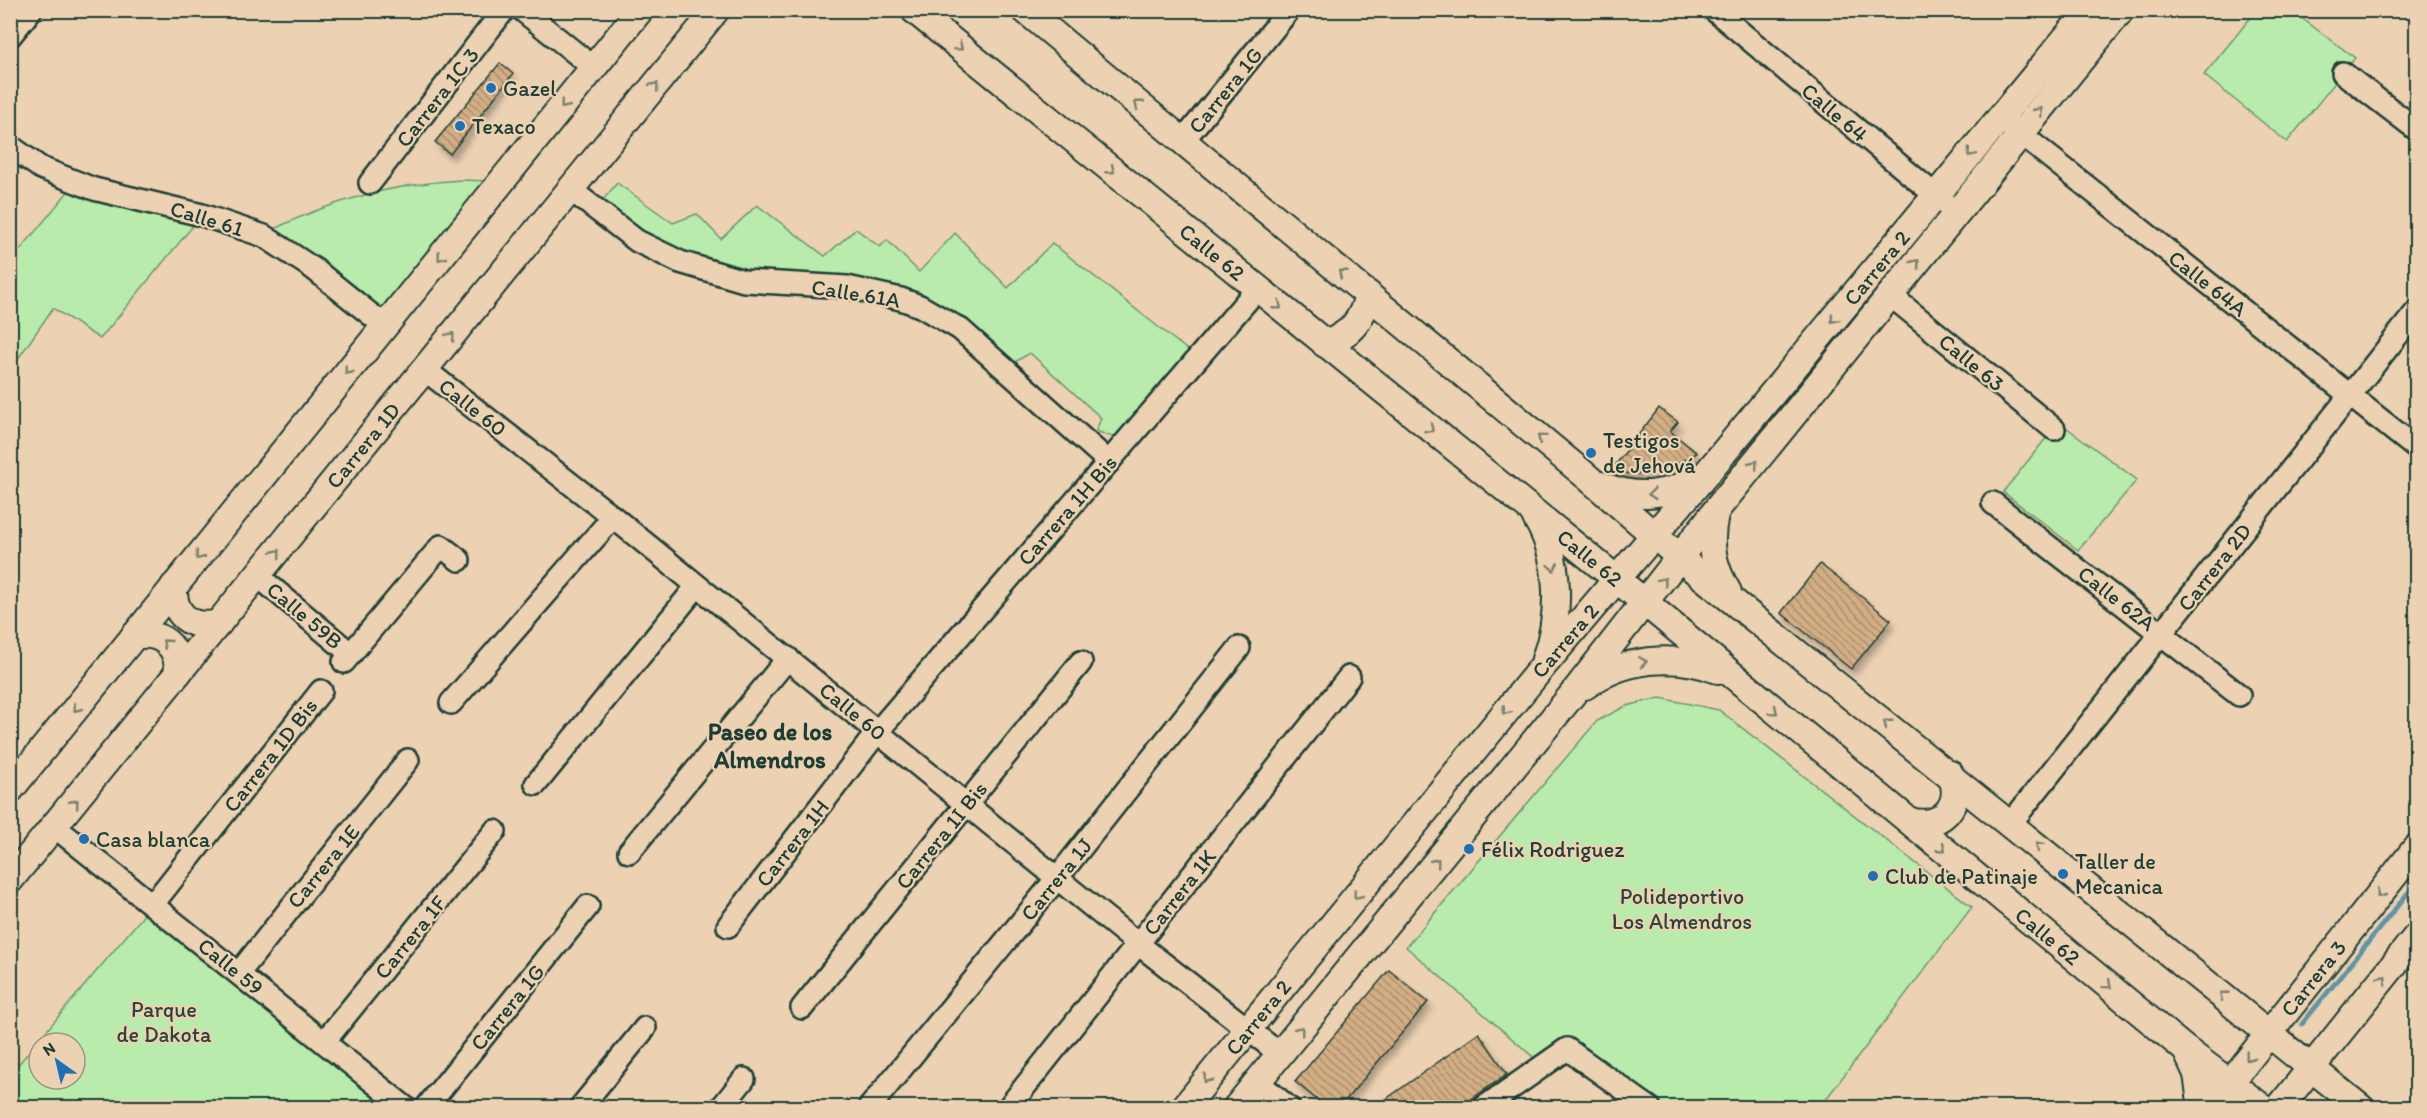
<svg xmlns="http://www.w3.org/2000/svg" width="2427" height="1118" font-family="Itim,sans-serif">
<defs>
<pattern id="building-back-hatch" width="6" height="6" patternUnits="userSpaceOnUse" patternTransform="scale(1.5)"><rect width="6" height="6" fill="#d3ae85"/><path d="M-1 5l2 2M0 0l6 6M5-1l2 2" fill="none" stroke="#ab8f6e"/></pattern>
<filter id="shadow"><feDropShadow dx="3.5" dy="6" stdDeviation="3" flood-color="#0004"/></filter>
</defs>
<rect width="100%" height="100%" fill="#ecd2b3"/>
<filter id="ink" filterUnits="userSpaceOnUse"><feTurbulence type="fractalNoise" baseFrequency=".0167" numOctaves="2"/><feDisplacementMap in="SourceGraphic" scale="12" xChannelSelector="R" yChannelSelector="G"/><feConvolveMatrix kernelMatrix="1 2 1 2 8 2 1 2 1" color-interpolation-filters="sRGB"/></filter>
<g filter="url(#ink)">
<g fill="#b8ebac" stroke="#6c9470" stroke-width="1.5" fill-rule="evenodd">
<polygon points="2256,11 2292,11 2355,58 2287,142 2204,75"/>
<path d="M461,180L489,181L384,313L272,230C332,200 393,184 461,180Z"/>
<polygon points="76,182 202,215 100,339 53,308 11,369 11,261"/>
<polygon points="617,183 673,223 697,214 721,239 757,205 825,256 856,229 880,247 887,240 919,272 955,233 1008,288 1052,243 1195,356 1121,440 1096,431 1101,418 1030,353 1005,368 901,299 744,281 661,254 597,207"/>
<polygon points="2059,422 2137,480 2078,550 2003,492"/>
<polygon points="1660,698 1719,710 1972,907 1820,1107 1658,1107 1567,1049 1539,1062 1406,947 1597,721 1626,706"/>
<path d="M153,904L406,1108H11V1073ZM39,1043H75V1079H39Z"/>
</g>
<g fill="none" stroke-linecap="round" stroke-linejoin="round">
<polyline stroke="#6294a5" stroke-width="5" points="2302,1024 2416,883"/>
</g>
<g fill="url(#building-back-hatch)" stroke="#1f3d34" stroke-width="1.5" filter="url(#shadow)">
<polygon points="500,63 513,74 450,154 435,142"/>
<polygon points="1659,408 1678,422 1670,431 1697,453 1668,469 1637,474 1610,472"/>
<polygon points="1820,564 1891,620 1851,669 1781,613"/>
<polygon points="1389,970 1428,1002 1340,1107 1326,1107 1295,1082"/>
<polygon points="1479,1033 1507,1074 1460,1107 1375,1107"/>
</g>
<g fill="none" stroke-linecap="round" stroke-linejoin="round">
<defs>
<g id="minor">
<polyline points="522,10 594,68"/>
<polyline points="1714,10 1947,205"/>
<polyline points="10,36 31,10"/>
<polyline points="2343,73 2416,129"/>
<polyline points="2008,124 2416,448"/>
<polyline points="1183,141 1289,10"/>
<polyline points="10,146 41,168 94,189 202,215 264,236 314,269 385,326"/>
<polyline points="370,183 504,10"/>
<polyline points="571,190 637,241 680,262 744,281 847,287 901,299 920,306 960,329 1109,462"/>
<polyline points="1890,295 2054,429"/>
<polyline points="424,369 613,517 1138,944 1280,1054"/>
<polyline points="1993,503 2239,695"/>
<polyline points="258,576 351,654"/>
<polyline points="344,662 441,546 459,560"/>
<polyline points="451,703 613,517"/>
<polyline points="536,784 697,586"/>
<polyline points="2011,823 2416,312"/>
<polyline points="55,827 406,1108"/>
<polyline points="629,852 788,658"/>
<polyline points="153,904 321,691"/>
<polyline points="728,926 878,731 1257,289"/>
<polyline points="239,973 408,760"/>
<polyline points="802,1008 1081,662"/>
<polyline points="324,1042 495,831"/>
<polyline points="1257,1081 1289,1108"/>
<polyline points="426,1108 588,906"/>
<polyline points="580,1108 645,1028"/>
<polyline points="721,1108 744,1079"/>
<polyline points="869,1108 1058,877 1239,648"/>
<polyline points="1008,1108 1349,677"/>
<polyline points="1483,1108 1567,1049 1650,1108"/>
</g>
<g id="tertiary">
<path id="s1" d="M914,10L1608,572L2186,1050L2263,1108"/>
<polyline points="1025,10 1585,475 1693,569 2361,1108"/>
<path d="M1325,344C1350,335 1363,320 1368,294"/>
<path d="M1601,485C1636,499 1666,497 1698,478"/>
<path d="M1715,515C1708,544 1713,567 1728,592"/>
<path d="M1536,518C1561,558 1561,616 1545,659"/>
<path d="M174,586C172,615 191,630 219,623"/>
<path d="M134,636C161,630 179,646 178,673"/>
<path d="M1585,686C1623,658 1674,653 1718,670"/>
<polyline points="10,790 640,10"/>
<path d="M1908,820C1939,832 1966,804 1950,774"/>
<path id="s2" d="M10,880L716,10"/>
<polyline points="2186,1050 2197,1074 2202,1108"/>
<path id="s3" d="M1184,1108L1543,666L1706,474L2089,10"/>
<polyline points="1236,1108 1572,695 1717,509 2121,10"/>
<path id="s4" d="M2210,1108L2416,848"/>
<polyline points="2279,1108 2416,937"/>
</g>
</defs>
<use href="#minor" stroke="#1f3d34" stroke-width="26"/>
<use href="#tertiary" stroke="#1f3d34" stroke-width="30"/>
<use href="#minor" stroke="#ecd2b3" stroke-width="21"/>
<use href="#tertiary" stroke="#ecd2b3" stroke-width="26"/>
</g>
<defs><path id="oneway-chevron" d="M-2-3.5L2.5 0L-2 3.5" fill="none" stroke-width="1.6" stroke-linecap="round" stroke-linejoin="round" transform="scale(1.5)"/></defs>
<g stroke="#7b806d">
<use href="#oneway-chevron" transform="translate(959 47) rotate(39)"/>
<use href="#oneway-chevron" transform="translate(655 86) rotate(-51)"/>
<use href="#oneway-chevron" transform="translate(1138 104) rotate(-141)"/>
<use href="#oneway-chevron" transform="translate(564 105) rotate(129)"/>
<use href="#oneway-chevron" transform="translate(2039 111) rotate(-51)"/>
<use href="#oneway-chevron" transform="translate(1971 153) rotate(130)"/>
<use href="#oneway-chevron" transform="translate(1111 170) rotate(39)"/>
<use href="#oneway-chevron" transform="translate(441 257) rotate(129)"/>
<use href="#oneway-chevron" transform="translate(1916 263) rotate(-51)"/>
<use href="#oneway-chevron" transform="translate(1342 273) rotate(-141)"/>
<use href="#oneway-chevron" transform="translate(1278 306) rotate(39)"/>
<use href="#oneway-chevron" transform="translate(1834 319) rotate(130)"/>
<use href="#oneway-chevron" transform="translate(451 336) rotate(-50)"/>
<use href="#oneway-chevron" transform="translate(348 371) rotate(129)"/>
<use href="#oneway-chevron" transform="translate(1430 429) rotate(39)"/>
<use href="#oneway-chevron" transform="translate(1541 438) rotate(-140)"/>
<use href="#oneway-chevron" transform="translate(1754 464) rotate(-51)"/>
<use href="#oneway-chevron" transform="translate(1652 494) rotate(175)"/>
<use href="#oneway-chevron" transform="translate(277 553) rotate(-51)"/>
<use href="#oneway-chevron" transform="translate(199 556) rotate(129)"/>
<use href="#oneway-chevron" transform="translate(1553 567) rotate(80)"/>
<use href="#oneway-chevron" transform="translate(1663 581) rotate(-52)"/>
<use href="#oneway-chevron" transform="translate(166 643) rotate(-139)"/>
<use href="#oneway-chevron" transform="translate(1643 662) rotate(-9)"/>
<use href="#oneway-chevron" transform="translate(77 708) rotate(129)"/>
<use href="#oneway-chevron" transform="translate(1506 711) rotate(129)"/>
<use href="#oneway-chevron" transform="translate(1774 711) rotate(39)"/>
<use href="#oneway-chevron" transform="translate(1887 723) rotate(-141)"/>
<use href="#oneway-chevron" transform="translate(75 803) rotate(-51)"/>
<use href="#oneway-chevron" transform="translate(2039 846) rotate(-141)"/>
<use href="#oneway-chevron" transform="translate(1942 848) rotate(39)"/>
<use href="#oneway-chevron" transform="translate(1436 862) rotate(-51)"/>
<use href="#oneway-chevron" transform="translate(2380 894) rotate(129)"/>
<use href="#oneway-chevron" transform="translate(1357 895) rotate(129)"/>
<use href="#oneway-chevron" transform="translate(2383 979) rotate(-51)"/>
<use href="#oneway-chevron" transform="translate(2108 985) rotate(40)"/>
<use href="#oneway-chevron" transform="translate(2223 995) rotate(-141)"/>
<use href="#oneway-chevron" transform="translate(1300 1030) rotate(-51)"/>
<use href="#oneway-chevron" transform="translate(2249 1057) rotate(127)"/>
<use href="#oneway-chevron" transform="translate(1207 1079) rotate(129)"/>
</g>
</g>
<g fill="#1f6fb2" stroke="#ecd2b3" stroke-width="2">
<circle cx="491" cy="88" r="6"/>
<circle cx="460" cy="126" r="6"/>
<circle cx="1591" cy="453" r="6"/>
<circle cx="84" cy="839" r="6"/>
<circle cx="1469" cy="849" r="6"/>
<circle cx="2063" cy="874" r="6"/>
<circle cx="1873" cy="876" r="6"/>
</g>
<g text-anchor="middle" stroke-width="4.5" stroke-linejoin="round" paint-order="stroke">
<g font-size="22" fill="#1f3d34" stroke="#ecd2b3" text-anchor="start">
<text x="503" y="96">Gazel</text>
<text x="472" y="134">Texaco</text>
<text x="1603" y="448">Testigos<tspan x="1603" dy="25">de Jehová</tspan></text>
<text x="96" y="847">Casa blanca</text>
<text x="1481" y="857">Félix Rodriguez</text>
<text x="2075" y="869">Taller de<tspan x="2075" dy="25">Mecanica</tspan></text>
<text x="1885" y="884">Club de Patinaje</text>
</g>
<g font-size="22" fill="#1f3d34" stroke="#ecd2b3">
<text transform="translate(1225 90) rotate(-51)" y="8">Carrera 1G</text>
<text transform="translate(437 97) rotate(-52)" y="8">Carrera 1C 3</text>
<text transform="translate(1835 112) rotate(40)" y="8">Calle 64</text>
<text transform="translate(207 218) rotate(17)" y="8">Calle 61</text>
<text dy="8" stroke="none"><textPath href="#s1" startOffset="384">Calle 62</textPath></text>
<text dy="8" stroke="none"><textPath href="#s3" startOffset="1089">Carrera 2</textPath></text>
<text transform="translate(2208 283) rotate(38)" y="8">Calle 64A</text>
<text transform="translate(856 293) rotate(9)" y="8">Calle 61A</text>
<text transform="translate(1972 362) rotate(39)" y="8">Calle 63</text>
<text transform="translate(473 407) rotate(38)" y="8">Calle 60</text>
<text dy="8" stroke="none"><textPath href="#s2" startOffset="560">Carrera 1D</textPath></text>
<text transform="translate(1067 510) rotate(-49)" y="8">Carrera 1H Bis</text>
<text dy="8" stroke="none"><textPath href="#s1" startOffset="870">Calle 62</textPath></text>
<text transform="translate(2214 567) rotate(-52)" y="8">Carrera 2D</text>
<text transform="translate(2117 598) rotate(38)" y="8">Calle 62A</text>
<text transform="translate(305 615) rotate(40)" y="8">Calle 59B</text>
<text dy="8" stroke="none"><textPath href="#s3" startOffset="603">Carrera 2</textPath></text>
<text transform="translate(853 711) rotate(39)" y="8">Calle 60</text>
<text transform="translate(270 755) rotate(-52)" y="8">Carrera 1D Bis</text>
<text transform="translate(941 835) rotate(-51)" y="8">Carrera 1I Bis</text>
<text transform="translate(792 843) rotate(-52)" y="8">Carrera 1H</text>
<text transform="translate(323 866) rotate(-51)" y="8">Carrera 1E</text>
<text transform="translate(1056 879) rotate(-51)" y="8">Carrera 1J</text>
<text transform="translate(1179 892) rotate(-52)" y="8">Carrera 1K</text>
<text dy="8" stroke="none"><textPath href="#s1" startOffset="1464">Calle 62</textPath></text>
<text transform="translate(410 937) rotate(-51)" y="8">Carrera 1F</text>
<text transform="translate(231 966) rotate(39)" y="8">Calle 59</text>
<text dy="8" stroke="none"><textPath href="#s4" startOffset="166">Carrera 3</textPath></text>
<text transform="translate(507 1007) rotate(-51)" y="8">Carrera 1G</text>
<text dy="8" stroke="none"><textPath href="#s3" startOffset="117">Carrera 2</textPath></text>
</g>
<g font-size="22" fill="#27463a" stroke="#ecd2b3">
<text x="1682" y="904">Polideportivo<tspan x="1682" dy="25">Los Almendros</tspan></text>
<text x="164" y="1017">Parque<tspan x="164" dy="25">de Dakota</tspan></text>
</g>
<g font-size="24" font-weight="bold" fill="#1f3d34" stroke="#ecd2b3">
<text x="770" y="740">Paseo de los<tspan x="770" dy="28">Almendros</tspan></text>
</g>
</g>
<rect width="2427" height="1118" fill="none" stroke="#ecd2b3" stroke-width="36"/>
<rect x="18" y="18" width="2391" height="1082" fill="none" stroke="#1f3d34" stroke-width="2" filter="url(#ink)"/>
<g transform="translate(57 1061) rotate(326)"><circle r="28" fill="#ecd2b3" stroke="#9a9680" stroke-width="1.5"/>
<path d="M0-4.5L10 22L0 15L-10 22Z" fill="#1f6fb2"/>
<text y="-9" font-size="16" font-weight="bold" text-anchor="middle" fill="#1f3d34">N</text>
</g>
</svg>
